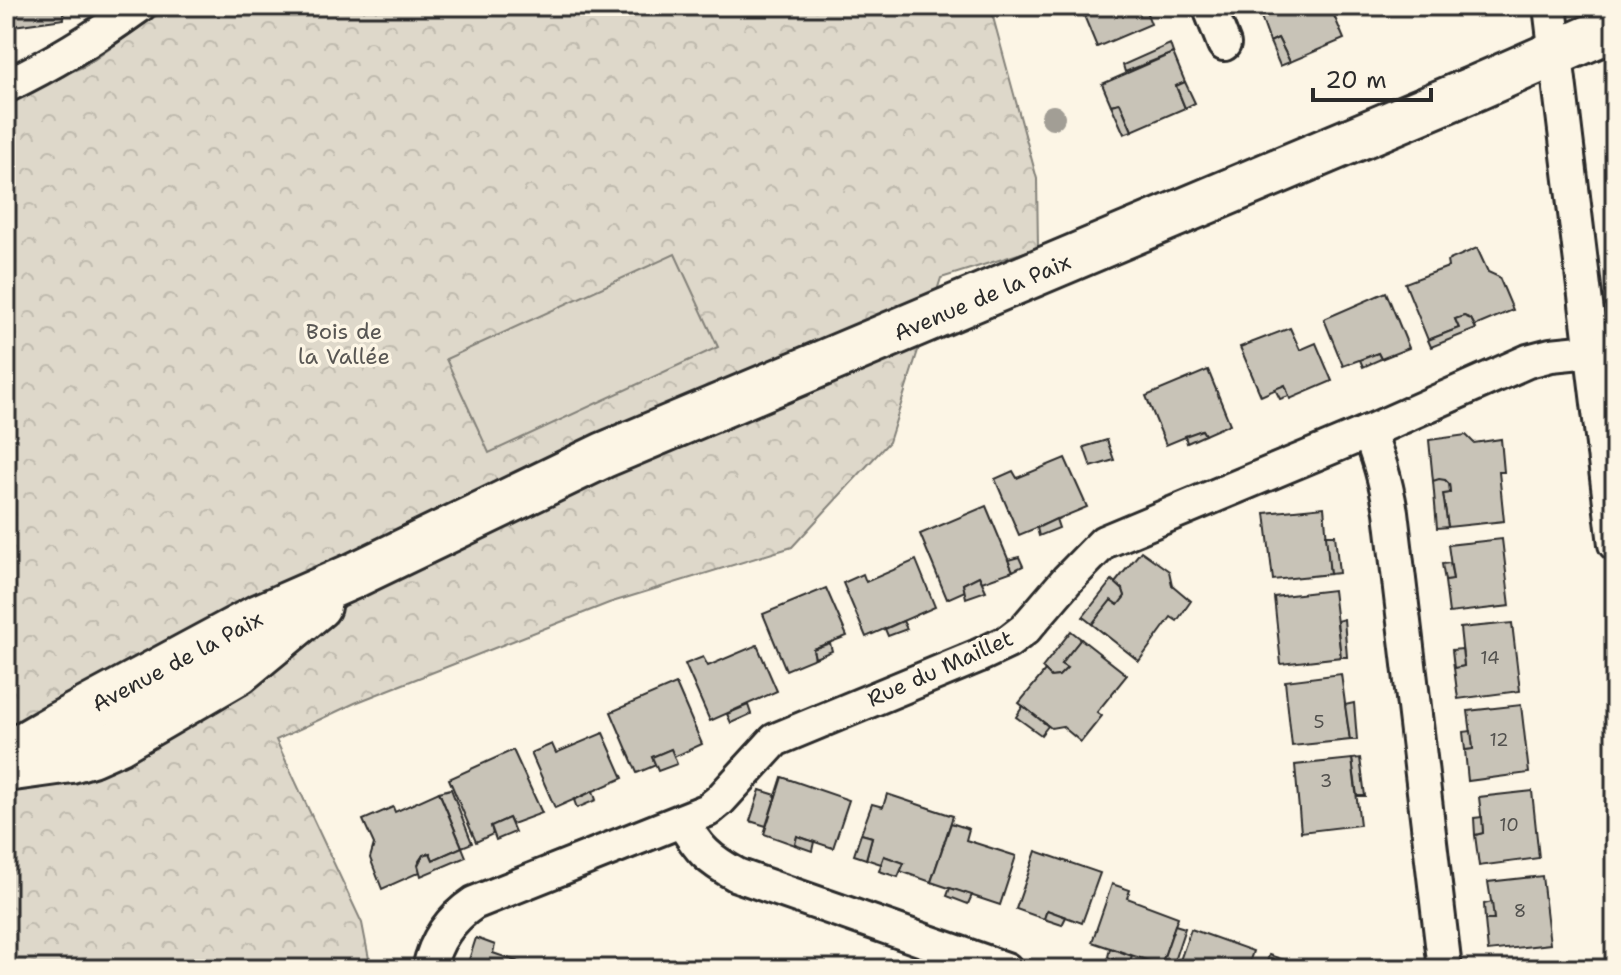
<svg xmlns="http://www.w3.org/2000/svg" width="1621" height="975" font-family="'Shantell Sans',sans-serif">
<defs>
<pattern id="forest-crowns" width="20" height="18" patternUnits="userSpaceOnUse" patternTransform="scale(2)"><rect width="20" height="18" fill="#ded8ca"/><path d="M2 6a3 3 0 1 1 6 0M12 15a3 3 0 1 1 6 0" fill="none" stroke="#bfbaae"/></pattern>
</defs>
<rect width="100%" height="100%" fill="#fcf5e5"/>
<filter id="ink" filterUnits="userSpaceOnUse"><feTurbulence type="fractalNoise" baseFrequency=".0125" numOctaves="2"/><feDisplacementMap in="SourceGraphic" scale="16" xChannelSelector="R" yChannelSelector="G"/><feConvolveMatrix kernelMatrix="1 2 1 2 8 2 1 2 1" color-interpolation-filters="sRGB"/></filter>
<g filter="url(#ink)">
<polygon fill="url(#forest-crowns)" stroke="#84827a" stroke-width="2" points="170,6 990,6 1037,179 1038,248 941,278 889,442 792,547 609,603 355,703 276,740 362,923 371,969 6,969 6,98 85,66"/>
<polygon fill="#ded8ca" stroke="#84827a" stroke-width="2" points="675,254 718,347 489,453 446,359"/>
<g fill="#c8c3b7" stroke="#2b2b2b" stroke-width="2">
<polygon points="6,6 62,6 64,19 6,27"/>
<polygon points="1080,6 1144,6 1151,24 1097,47"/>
<polygon points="1279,6 1330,6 1344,39 1290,62 1278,38 1270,42 1260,14"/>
<polygon points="1278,38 1290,62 1280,66 1270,42"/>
<polygon points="1170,44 1173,53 1125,72 1123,65"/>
<polygon points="1173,53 1185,82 1176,86 1185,108 1132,131 1120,103 1111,105 1102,84"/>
<polygon points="1185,82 1195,103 1185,108 1176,86"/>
<polygon points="1120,103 1132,131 1124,134 1111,105"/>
<polygon points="1477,248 1488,272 1499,277 1513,310 1475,326 1471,319 1464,316 1455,319 1459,328 1428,340 1405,283 1448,267 1447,261"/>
<polygon points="1386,292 1409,348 1381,359 1378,353 1343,366 1324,319"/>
<polygon points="1464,316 1471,319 1476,329 1431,347 1428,340 1459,328 1455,319"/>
<polygon points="1290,328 1300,350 1316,343 1332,381 1290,399 1285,385 1261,396 1240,347"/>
<polygon points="1378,353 1381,359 1363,367 1360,360"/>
<polygon points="1208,370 1230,424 1205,435 1202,430 1166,445 1146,396"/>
<polygon points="1285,385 1289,396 1280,399 1275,389"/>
<polygon points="1202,430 1205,435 1187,443 1185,436"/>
<polygon points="1466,435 1474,443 1501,439 1504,472 1499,472 1504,521 1448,527 1443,494 1450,493 1449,484 1445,480 1433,481 1429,440"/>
<polygon points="1107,440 1114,460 1091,467 1084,447"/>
<polygon points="1065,458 1087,507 1019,535 995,479 1013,471 1017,478"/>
<polygon points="1439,479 1445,480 1449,484 1450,493 1443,494 1448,527 1437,528 1433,481"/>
<polygon points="986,506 1013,571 982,582 979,576 963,584 965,591 947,599 920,534"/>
<polygon points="1324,507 1330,574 1273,580 1265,513"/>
<polygon points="1056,519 1059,528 1039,536 1037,528"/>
<polygon points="1326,535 1335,535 1339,573 1330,574"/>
<polygon points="1502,539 1510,606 1449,613 1445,581 1453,580 1448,545"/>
<polygon points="1141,551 1169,571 1172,585 1191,601 1177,621 1171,617 1139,661 1092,624 1111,600 1118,605 1125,596 1123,590 1115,583"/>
<polygon points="1019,557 1023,566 1013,571 1008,560"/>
<polygon points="916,560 935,607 866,637 843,583 863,574 866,582"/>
<polygon points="1450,563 1453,580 1445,581 1442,564"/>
<polygon points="979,576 986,591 966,598 963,584"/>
<polygon points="1112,580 1123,590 1125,596 1118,605 1111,600 1092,624 1083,617"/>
<polygon points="826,588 847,636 813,649 815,658 786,670 763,614"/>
<polygon points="1333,590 1341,657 1281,664 1274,597"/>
<polygon points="1344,619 1347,657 1341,657 1337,621"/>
<polygon points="903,621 907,629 888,636 885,629"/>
<polygon points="1512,623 1520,691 1458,699 1454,668 1464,666 1460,628"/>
<polygon points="1071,631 1081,639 1061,664 1067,668 1059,676 1051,677 1042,668"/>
<polygon points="1081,639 1127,675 1097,712 1102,716 1081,742 1062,726 1051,728 1019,703 1045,671 1051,677 1059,676 1067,668 1061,664"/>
<polygon points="830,643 832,651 815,658 813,649"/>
<polygon points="757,645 777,691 710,721 685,664 703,657 708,666"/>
<polygon points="1462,649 1464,666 1454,668 1452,650"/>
<polygon points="1341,674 1350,740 1292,746 1285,681"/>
<polygon points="676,684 702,744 674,757 671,749 652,757 656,765 637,773 611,712"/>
<polygon points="1354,703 1357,740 1350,740 1345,705"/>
<polygon points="748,705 751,714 731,723 727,714"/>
<polygon points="1521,705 1529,773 1468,781 1465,750 1473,749 1468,711"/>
<polygon points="1023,706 1048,726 1041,735 1016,717"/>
<polygon points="1471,731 1473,749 1465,750 1463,732"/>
<polygon points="603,733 623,778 555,808 531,753 552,744 556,753"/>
<polygon points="671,749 677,764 658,771 652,757"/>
<polygon points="513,750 542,813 512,824 509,818 491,826 493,834 476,842 449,779"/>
<polygon points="1360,758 1365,796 1357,796 1352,759"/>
<polygon points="1352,759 1360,825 1301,832 1295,765"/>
<polygon points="782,777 849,800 833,848 797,836 795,845 764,834"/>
<polygon points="451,789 472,843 462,847 439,792"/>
<polygon points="760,790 776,795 766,826 750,821"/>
<polygon points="593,791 596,800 577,808 574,800"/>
<polygon points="1532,791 1539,858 1479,866 1475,835 1483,833 1479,797"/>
<polygon points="439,792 462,847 433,860 430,853 423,855 419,861 420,872 382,889 370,858 374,844 363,820 393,807 395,812"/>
<polygon points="887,794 953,816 931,882 900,871 904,863 884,856 881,864 866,859 872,837 861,834 872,804 883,807"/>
<polygon points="1482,817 1483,833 1475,835 1474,818"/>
<polygon points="509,818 515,832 496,840 491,826"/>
<polygon points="951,823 969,829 966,840 1016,856 1000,905 931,882"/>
<polygon points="861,834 872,837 866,859 854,855"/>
<polygon points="797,836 814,842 812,851 795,845"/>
<polygon points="462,847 466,857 421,876 418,865 423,855 430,853 433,860"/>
<polygon points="1036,851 1100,873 1082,923 1047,910 1044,919 1016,909"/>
<polygon points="884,856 904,863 898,877 879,871"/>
<polygon points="1542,876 1550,944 1488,951 1485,920 1494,920 1488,882"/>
<polygon points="1112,884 1130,890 1127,898 1178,917 1161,965 1092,942"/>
<polygon points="950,888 972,895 968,904 947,896"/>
<polygon points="1492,902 1494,920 1485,920 1484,904"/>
<polygon points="1047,910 1066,917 1062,925 1044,919"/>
<polygon points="1175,925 1185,928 1173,964 1163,960"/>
<polygon points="1191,929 1253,951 1247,969 1177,969"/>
<polygon points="476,938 495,945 493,953 539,969 466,969"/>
<polygon points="1110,948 1132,956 1128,965 1108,957"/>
<polygon points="1269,955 1312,969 1265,969"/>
<polygon points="1540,962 1541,969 1498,969 1498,967"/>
</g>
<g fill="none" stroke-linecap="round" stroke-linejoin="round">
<defs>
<g id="street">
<polyline points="1209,6 1224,44"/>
<polyline points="1550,6 1615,544"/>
<path d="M6,86C54,63 96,37 139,6"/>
<path d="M1368,432C1380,458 1386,483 1391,512L1445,969"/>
<path d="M682,821C699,850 708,859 737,875L1006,969"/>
<path d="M429,969C435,941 450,919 474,903L708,810L720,800L775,740L978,656L1008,642L1025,629L1067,580L1104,542L1368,432L1528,361L1551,355L1591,351"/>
</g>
<g id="secondary">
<polyline points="6,755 56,726 257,618 353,576 604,455 1478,87 1615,27"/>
<polyline points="6,769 71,760 91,754 118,742 238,672 318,606"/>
</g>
</defs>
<use href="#street" stroke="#2b2b2b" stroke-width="38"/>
<use href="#secondary" stroke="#2b2b2b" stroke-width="50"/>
<use href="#street" stroke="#fcf5e5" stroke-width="32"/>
<use href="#secondary" stroke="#fcf5e5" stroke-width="44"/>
</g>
<circle fill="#a29e95" cx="1053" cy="117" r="12"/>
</g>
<g text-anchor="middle" stroke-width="7" stroke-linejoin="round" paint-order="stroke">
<g font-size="18" fill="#52514e">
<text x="1490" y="664">14</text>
<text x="1319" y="728">5</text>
<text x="1499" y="746">12</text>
<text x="1326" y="787">3</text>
<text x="1509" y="831">10</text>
<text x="1520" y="917">8</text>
</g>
<g font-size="22" fill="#2b2b2b" stroke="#fcf5e5">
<text transform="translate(982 297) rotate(-23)" y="8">Avenue de la Paix</text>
<text transform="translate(177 661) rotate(-28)" y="8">Avenue de la Paix</text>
<text transform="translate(940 668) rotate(-24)" y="8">Rue du Maillet</text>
</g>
<g font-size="22" fill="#585653" stroke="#fcf5e5">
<text x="344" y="339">Bois de<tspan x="344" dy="25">la Vallée</tspan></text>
</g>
</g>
<rect width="1621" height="975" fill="none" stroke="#fcf5e5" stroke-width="32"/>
<rect x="16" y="16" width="1589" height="943" fill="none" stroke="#2b2b2b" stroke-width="3" filter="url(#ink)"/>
<path d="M1313 88v12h118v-12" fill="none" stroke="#2b2b2b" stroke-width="4"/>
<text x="1325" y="88" font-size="24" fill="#2b2b2b" stroke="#fcf5e5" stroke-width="6" paint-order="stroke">20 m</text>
</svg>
